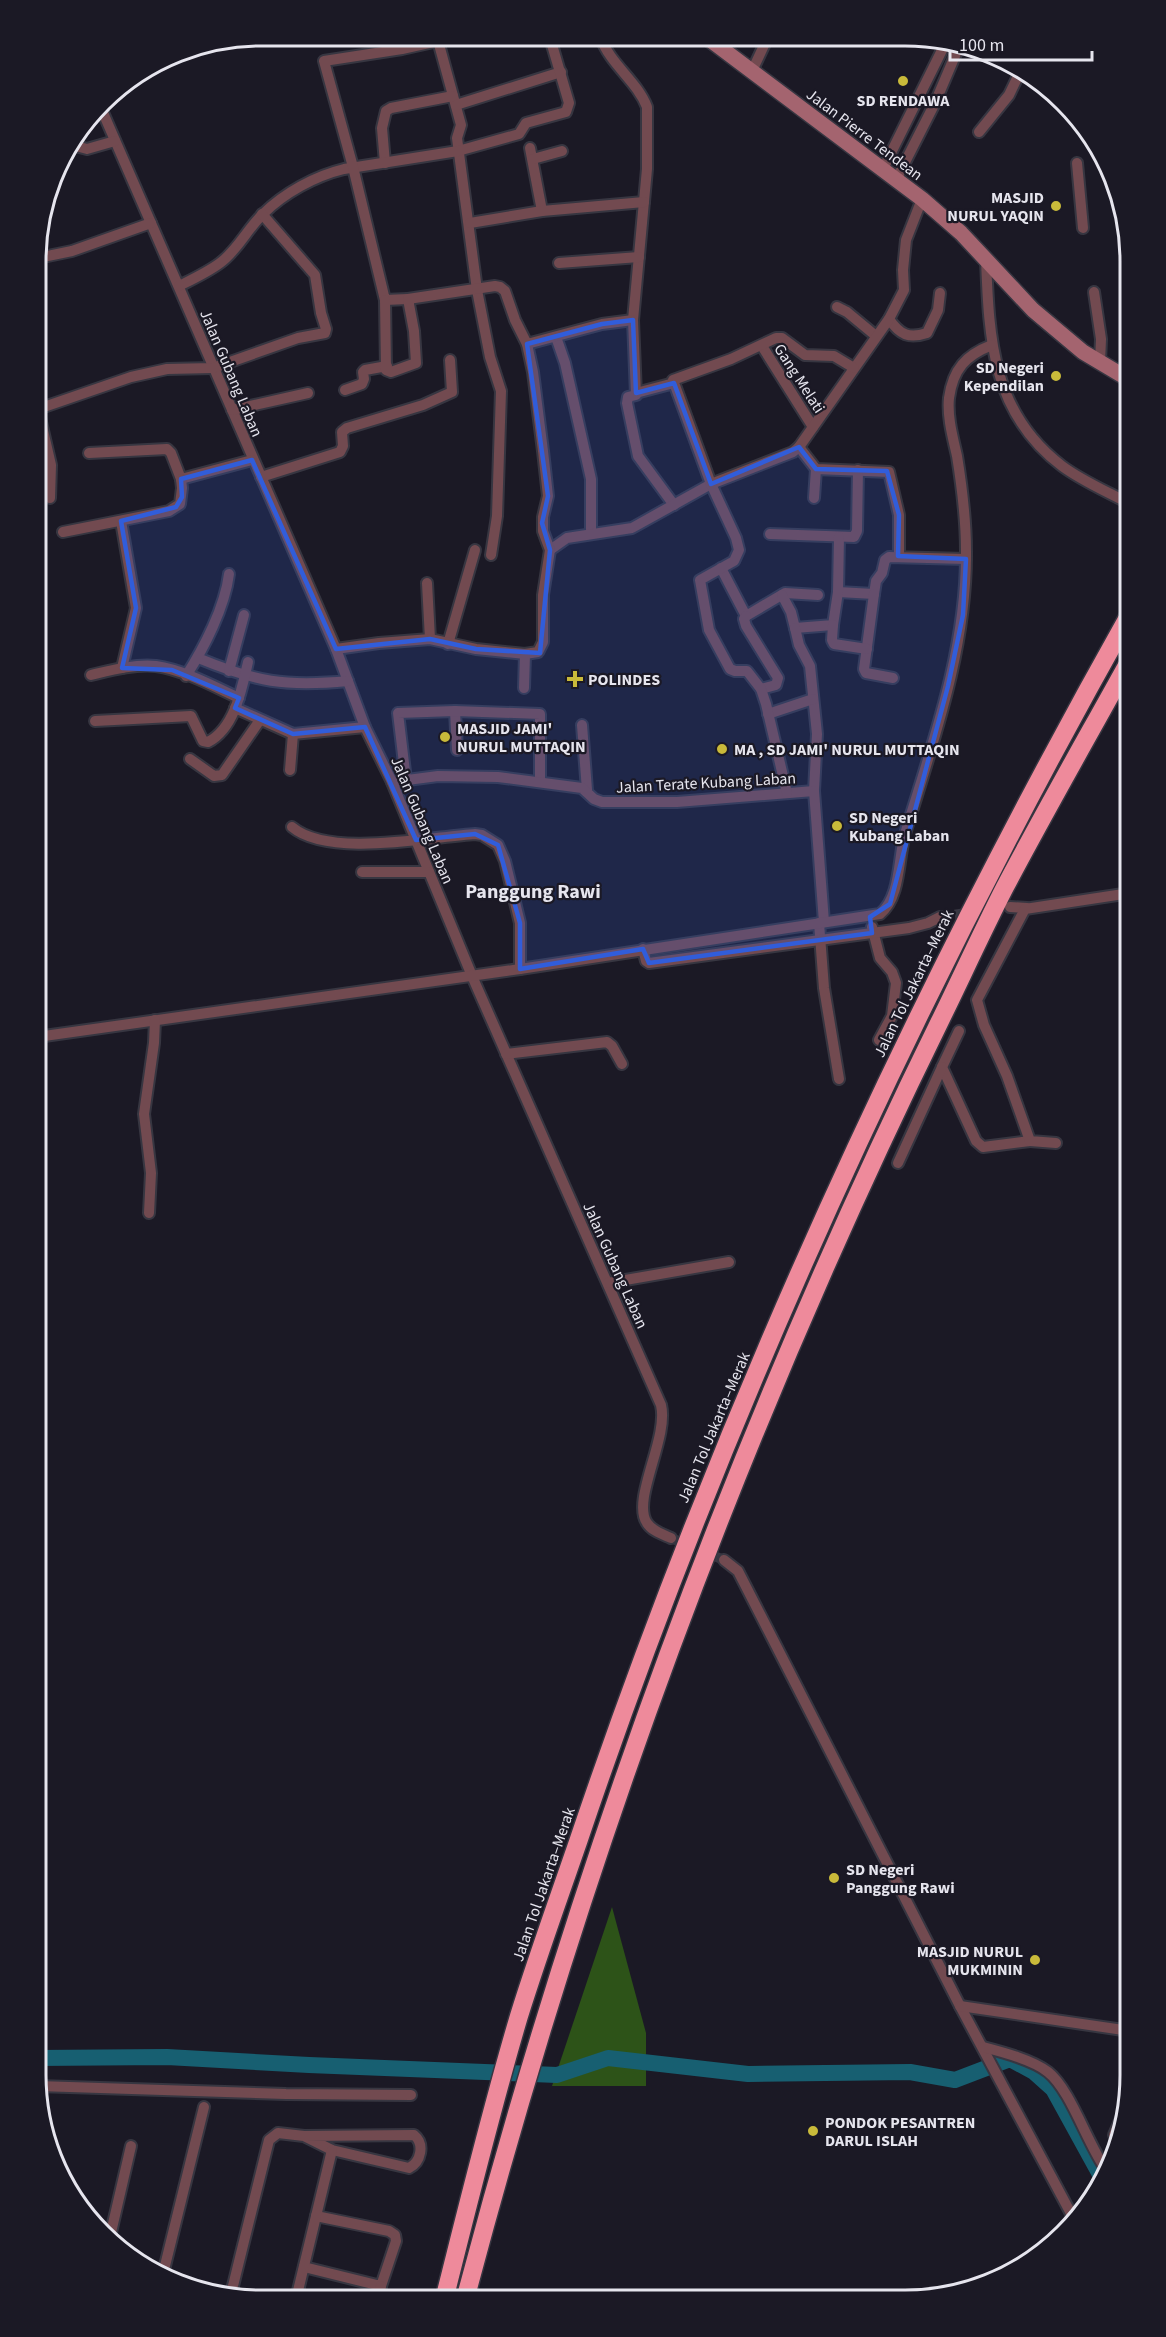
<svg xmlns="http://www.w3.org/2000/svg" width="1166" height="2337" font-family="'Source Sans 3',sans-serif">
<rect width="100%" height="100%" fill="#1b1925"/>
<polygon fill="#2d5318" points="612,1907 646,2033 646,2086 552,2086"/>
<g fill="none" stroke-linecap="round" stroke-linejoin="round">
<polyline stroke="#175f71" stroke-width="16" points="36,2058 167,2057 309,2065 557,2075 608,2058 748,2074 910,2072 955,2080 1010,2059 1034,2072 1053,2089 1103,2180"/>
<g stroke="#393843" stroke-width="10" stroke-dasharray="10 5" stroke-linecap="butt">
<polyline points="940,917 998,908"/>
<polyline points="671,1538 724,1560"/>
</g>
<defs>
<g id="street">
<polyline points="437,37 461,125 457,138 477,290 490,357 501,391 497,516 491,555"/>
<path d="M601,38C610,64 637,81 647,107V169L633,320L636,395L628,397L627,403L638,456L674,505"/>
<polyline points="752,71 767,39"/>
<polyline points="1019,73 1046,87"/>
<polyline points="456,105 561,72"/>
<path d="M101,108L336,649L365,727L392,782L472,976L661,1405C669,1438 631,1500 647,1523C652,1531 662,1534 671,1538"/>
<polyline points="979,132 1009,95 1021,70"/>
<polyline points="72,145 87,149 115,141"/>
<polyline points="530,148 542,211"/>
<polyline points="533,159 562,151"/>
<polyline points="385,163 382,128 386,111 391,108 453,96"/>
<polyline points="1077,163 1083,228"/>
<polyline points="882,171 947,40"/>
<polyline points="896,180 935,103 960,44"/>
<polyline points="470,223 542,211 644,202"/>
<polyline points="1128,246 1130,274"/>
<polyline points="38,258 72,251 151,223"/>
<path d="M986,259C989,339 992,413 1062,466C1082,481 1108,492 1130,504"/>
<polyline points="559,263 639,257"/>
<path d="M179,286C193,279 208,272 220,263C238,250 247,229 263,214C284,193 315,176 344,169L458,151L519,134L526,123L566,112L569,103L550,38"/>
<polyline points="1094,292 1101,339 1100,362"/>
<polyline points="408,299 385,300 353,167 324,61 402,49 438,41"/>
<polyline points="837,307 847,312 876,336"/>
<path d="M889,319C900,335 909,339 927,333L938,310L940,293"/>
<polyline points="556,337 565,363 591,479 591,534"/>
<polyline points="527,344 602,324 633,320"/>
<polyline points="762,346 813,427"/>
<polyline points="345,390 362,384 364,379 363,372 365,370 387,366"/>
<polyline points="636,393 674,383"/>
<polyline points="38,409 131,377 167,369 213,368 298,338 325,333 326,329 321,313 315,275 262,214"/>
<polyline points="38,409 51,465 50,498"/>
<polyline points="232,410 308,393"/>
<polyline points="799,447 816,469 889,472 899,515 899,556"/>
<polyline points="89,453 167,449 171,453 181,479 252,460"/>
<polyline points="261,477 340,452 343,446 342,432 347,428 423,405 452,392 450,360"/>
<polyline points="814,498 816,469"/>
<polyline points="121,521 136,608 122,668"/>
<polyline points="63,532 169,511 180,504 182,488 181,479"/>
<polyline points="770,534 854,537 857,531 858,470"/>
<polyline points="550,550 567,538 632,528 711,484 793,452 799,447 889,319 904,290 903,270 906,240 922,199"/>
<polyline points="721,568 746,616 785,593 818,595"/>
<polyline points="427,583 430,639"/>
<polyline points="838,592 874,594 876,581 882,573 885,560 889,557 966,559"/>
<polyline points="874,594 864,669 866,673 893,678"/>
<polyline points="782,595 791,612 795,628 833,625 838,592 839,537"/>
<polyline points="746,616 744,619 746,626 778,678 776,685 761,689"/>
<polyline points="833,625 832,640 834,644 867,649"/>
<polyline points="795,628 799,645 810,666 817,734 814,791"/>
<polyline points="448,644 475,550"/>
<polyline points="336,649 379,643 430,639 476,649 525,654 538,652 543,642 543,595 550,550 543,531 543,517 548,496 543,451 533,372 527,344 515,320 505,291 500,287 495,286 408,299 414,331 416,363 391,372 386,370 385,300"/>
<path d="M198,658C256,682 285,687 348,681"/>
<polyline points="229,671 244,615"/>
<path d="M91,675C112,670 134,664 156,666C184,670 213,686 239,698"/>
<path d="M186,676C204,648 225,607 229,574"/>
<polyline points="524,688 525,654"/>
<polyline points="235,708 293,734 365,727"/>
<polyline points="455,711 457,750"/>
<polyline points="768,714 813,699"/>
<path d="M95,721L191,716L203,741L208,742C235,728 242,688 248,662"/>
<polyline points="582,725 587,790"/>
<polyline points="190,759 214,776 222,775 260,720"/>
<polyline points="290,770 293,734"/>
<polyline points="406,780 398,713 455,711 540,714 540,782"/>
<polyline points="392,782 438,776 498,777 582,788 594,799 602,802 677,802 814,791 824,922"/>
<polyline points="787,793 766,704 761,689 747,671 735,671 730,669 709,630 700,580 734,561 739,550 736,538 711,484 673,380 731,359 776,338 782,338 805,355 834,356 854,368"/>
<path d="M292,827C329,858 429,837 475,834L482,835L498,845L505,861L520,923V969"/>
<polyline points="362,872 429,872"/>
<polyline points="1010,907 1027,908"/>
<polyline points="819,923 824,988 839,1079"/>
<polyline points="872,927 880,958 892,972 896,983 892,1016 879,1040"/>
<polyline points="643,949 646,961 649,963 909,928 928,923 940,917"/>
<polyline points="959,1031 942,1067 976,1141 983,1147 1030,1141"/>
<path d="M37,1037L520,969L880,914C901,897 898,858 905,834C933,742 967,648 966,551C966,519 962,487 957,456C953,438 947,417 949,398C953,369 966,355 992,345"/>
<polyline points="506,1054 607,1042 612,1046 622,1064"/>
<polyline points="1056,1143 1030,1141 1007,1076 984,1025 977,1000 1025,909 1130,893"/>
<polyline points="898,1163 942,1067"/>
<polyline points="149,1213 151,1173 144,1114 154,1043 155,1020"/>
<polyline points="608,1283 729,1262"/>
<polyline points="724,1560 738,1571 960,2006 1075,2221"/>
<polyline points="960,2006 1130,2031"/>
<polyline points="1126,2030 1129,2095"/>
<path d="M983,2047C1002,2052 1033,2060 1048,2072C1071,2090 1088,2146 1107,2171"/>
<polyline points="38,2086 286,2094 411,2095"/>
<polyline points="1114,2135 1125,2109"/>
<polyline points="109,2241 131,2146"/>
<polyline points="304,2267 381,2286 396,2241 395,2235 389,2231 316,2216"/>
<polyline points="162,2278 204,2107"/>
<path d="M230,2298L269,2140L278,2133L304,2136L414,2135C425,2144 421,2162 409,2168L332,2150L304,2136"/>
<polyline points="296,2299 332,2150"/>
<polyline points="378,2299 381,2286"/>
</g>
<polyline id="secondary" points="709,39 922,199 961,233 1033,310 1083,352 1130,380"/>
<g id="highway">
<path d="M444,2300C468,2205 491,2110 519,2016C537,1958 558,1900 578,1842C722,1415 909,1007 1130,614"/>
<path d="M465,2300C581,1860 738,1432 939,1023C961,978 982,932 1005,887C1045,811 1088,736 1130,660"/>
</g>
</defs>
<use href="#street" stroke="#373641" stroke-width="14"/>
<use href="#secondary" stroke="#373641" stroke-width="18"/>
<use href="#highway" stroke="#373641" stroke-width="21"/>
<use href="#street" stroke="#724a50" stroke-width="10"/>
<use href="#secondary" stroke="#a4646f" stroke-width="15"/>
<use href="#highway" stroke="#ee8a9b" stroke-width="18"/>
</g>
<path fill="#315dda" fill-opacity="0.2" stroke="#315dda" stroke-width="4.5" stroke-linejoin="round" d="M633,320L636,393L674,383L711,484L799,447L816,469L887,471L899,515L898,556L966,559L963,615L948,686L890,904L870,917L872,933L649,963L643,949L520,969V923L498,845L475,834L416,840L365,727L293,734L235,708L239,698L172,670L122,668L136,608L121,521L176,507L182,497L181,479L252,460L336,649L430,639L476,649L540,653L550,550L542,523L548,496L527,344L602,324Z"/>
<g fill="#c9ba3a" stroke="#1b1925" stroke-width="2">
<circle cx="903" cy="81" r="6"/>
<circle cx="1056" cy="206" r="6"/>
<circle cx="1056" cy="376" r="6"/>
<path d="M572 670h6v6h6v6h-6v6h-6v-6h-6v-6h6z"/>
<circle cx="445" cy="737" r="6"/>
<circle cx="722" cy="749" r="6"/>
<circle cx="837" cy="826" r="6"/>
<circle cx="834" cy="1878" r="6"/>
<circle cx="1035" cy="1960" r="6"/>
<circle cx="813" cy="2131" r="6"/>
</g>
<g text-anchor="middle" stroke-width="4.5" stroke-linejoin="round" paint-order="stroke">
<g font-size="16" font-weight="bold" fill="#e6e5ee" stroke="#1b1925" text-anchor="start">
<text x="903" y="106" text-anchor="middle">SD RENDAWA</text>
<text x="1044" y="203" text-anchor="end">MASJID<tspan x="1044" dy="18">NURUL YAQIN</tspan></text>
<text x="1044" y="373" text-anchor="end">SD Negeri<tspan x="1044" dy="18">Kependilan</tspan></text>
<text x="588" y="685">POLINDES</text>
<text x="457" y="734">MASJID JAMI'<tspan x="457" dy="18">NURUL MUTTAQIN</tspan></text>
<text x="734" y="755">MA , SD JAMI' NURUL MUTTAQIN</text>
<text x="849" y="823">SD Negeri<tspan x="849" dy="18">Kubang Laban</tspan></text>
<text x="846" y="1875">SD Negeri<tspan x="846" dy="18">Panggung Rawi</tspan></text>
<text x="1023" y="1957" text-anchor="end">MASJID NURUL<tspan x="1023" dy="18">MUKMININ</tspan></text>
<text x="825" y="2128">PONDOK PESANTREN<tspan x="825" dy="18">DARUL ISLAH</tspan></text>
</g>
<g font-size="16" fill="#e6e5ee" stroke="#1b1925">
<text transform="translate(865 134) rotate(37)" y="6">Jalan Pierre Tendean</text>
<text transform="translate(232 373) rotate(67)" y="6">Jalan Gubang Laban</text>
<text transform="translate(800 378) rotate(57)" y="6">Gang Melati</text>
<text transform="translate(706 782) rotate(-3)" y="6">Jalan Terate Kubang Laban</text>
<text transform="translate(423 820) rotate(67)" y="6">Jalan Gubang Laban</text>
<text transform="translate(913 983) rotate(-64)" y="6">Jalan Tol Jakarta–Merak</text>
<text transform="translate(616 1265) rotate(66)" y="6">Jalan Gubang Laban</text>
<text transform="translate(713 1427) rotate(-67)" y="6">Jalan Tol Jakarta–Merak</text>
<text transform="translate(543 1884) rotate(-71)" y="6">Jalan Tol Jakarta–Merak</text>
</g>
<g font-size="20" font-weight="bold" fill="#e6e5ee" stroke="#1b1925">
<text x="533" y="898">Panggung Rawi</text>
</g>
</g>
<path d="M0 0H1166V2337H0ZM261 46H905A215 215 0 0 1 1120 261V2075A215 215 0 0 1 905 2290H261A215 215 0 0 1 46 2075V261A215 215 0 0 1 261 46Z" fill="#1b1925" fill-rule="evenodd"/>
<path fill="none" stroke="#e6e5ee" stroke-width="3" d="M261 46H905A215 215 0 0 1 1120 261V2075A215 215 0 0 1 905 2290H261A215 215 0 0 1 46 2075V261A215 215 0 0 1 261 46Z"/>
<path d="M950 51v9h142v-9" fill="none" stroke="#e6e5ee" stroke-width="3"/>
<text x="959" y="51" font-size="18" fill="#e6e5ee" stroke="#1b1925" stroke-width="4.5" paint-order="stroke">100 m</text>
</svg>
